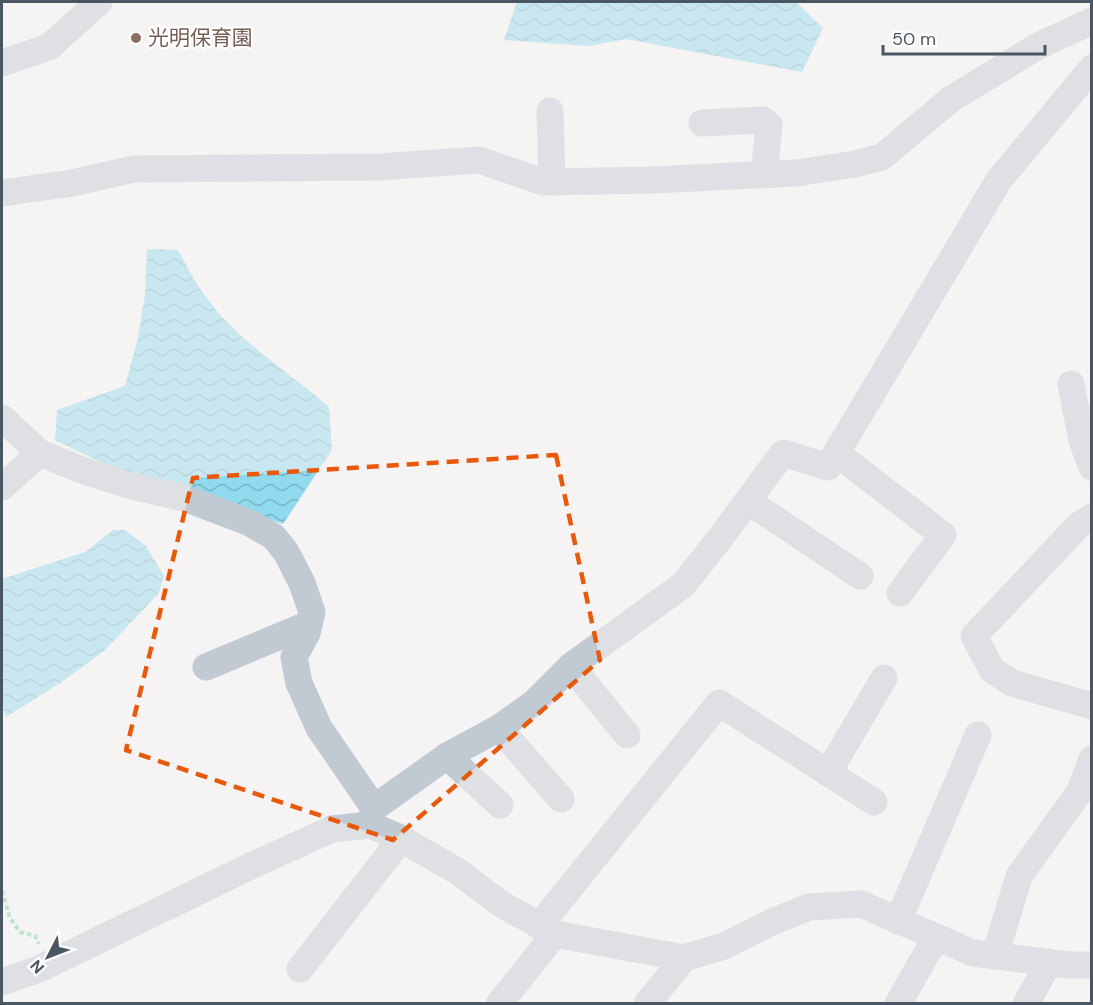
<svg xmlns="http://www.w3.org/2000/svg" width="1093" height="1005" font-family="'DM Sans','Noto Sans JP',sans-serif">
<defs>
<pattern id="water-waves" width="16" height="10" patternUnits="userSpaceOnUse" patternTransform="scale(1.5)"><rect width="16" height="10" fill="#90daee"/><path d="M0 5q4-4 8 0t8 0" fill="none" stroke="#78b4c4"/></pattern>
</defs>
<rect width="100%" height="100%" fill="#f5f3f3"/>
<g fill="url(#water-waves)">
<polygon points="517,2 796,2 823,28 802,72 626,39 588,46 504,40"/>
<path d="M147,249L178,250C187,266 195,283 206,297C237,341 289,372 329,407L332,450L283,524L106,465L55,440L57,410L125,386L138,338L145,295Z"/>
<polygon points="113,530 125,530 146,546 164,576 159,593 103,652 60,683 6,717 2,706 2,579 85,552"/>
</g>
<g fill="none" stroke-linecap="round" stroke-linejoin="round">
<polyline stroke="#7ad0a6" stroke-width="4" stroke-dasharray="4.5 3" stroke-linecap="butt" points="2,891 10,918 20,932 35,936 39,944"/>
<g stroke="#c1cad2" stroke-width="27">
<polyline points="2,63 49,47 99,2"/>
<polyline points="550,111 552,182"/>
<polyline points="702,123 763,120 769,125 764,175"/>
<polyline points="2,193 72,183 134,169 379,167 479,160 543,182 653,180 796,173 855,164 882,157 951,99 1040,45 1092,21"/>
<polyline points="1071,384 1082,441 1092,467"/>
<polyline points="2,418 40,453 87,472 128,485 184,498 250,523 274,537 286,552 302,583 312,612 307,633 294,657 299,683 319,728 374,808"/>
<polyline points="836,453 943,535 900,593"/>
<polyline points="2,487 40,453"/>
<polyline points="748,501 860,576"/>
<polyline points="1092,517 1079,525 974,636 992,670 1012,683 1092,706"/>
<polyline points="571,666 627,735"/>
<polyline points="206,667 309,624"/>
<polyline points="499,728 561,799"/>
<polyline points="447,756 500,805"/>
<polyline points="828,773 884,678"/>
<polyline points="370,825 374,808 447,756 499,728 534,703 571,666 683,585 721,537 783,453 828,467 999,180 1092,68"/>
<polyline points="898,921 978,735"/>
<polyline points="539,926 719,703 874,802"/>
<polyline points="995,956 1019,876 1080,791 1092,759"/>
<polyline points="300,969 401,839"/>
<polyline points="2,982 39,969 255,864 332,829 370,825 398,837 457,871 501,904 555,934 684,958 724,946 772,922 809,907 861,904 973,953 1068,965 1092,965"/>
<polyline points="499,1004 555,934"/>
<polyline points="647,1004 684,958"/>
<polyline points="898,1004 936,937"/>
<polyline points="1026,1004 1049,962"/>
</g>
</g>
<path d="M0 0H1093V1005H0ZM556,455L600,660L393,840L126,750L193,478Z" fill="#f5f3f3" fill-opacity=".55" fill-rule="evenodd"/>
<path fill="none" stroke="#e8590c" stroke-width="4.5" stroke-dasharray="12 8" stroke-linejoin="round" d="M556,455L600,660L393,840L126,750L193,478Z"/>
<circle fill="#8d6e63" stroke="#fff" stroke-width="2" cx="136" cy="38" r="6"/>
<g text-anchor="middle" stroke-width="4.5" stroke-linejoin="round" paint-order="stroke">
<g font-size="21" fill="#785e54" stroke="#fff" text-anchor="start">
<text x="148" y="45">光明保育園</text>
</g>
</g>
<rect width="1093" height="1005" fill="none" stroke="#4a5661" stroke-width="6"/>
<g transform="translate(48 957) rotate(228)" stroke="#ffffff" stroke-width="4.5" paint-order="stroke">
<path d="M0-4.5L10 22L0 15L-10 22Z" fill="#4a5661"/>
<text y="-9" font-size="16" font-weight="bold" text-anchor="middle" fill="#4a5661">N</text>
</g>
<path d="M883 45v9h162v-9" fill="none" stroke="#4a5661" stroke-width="3"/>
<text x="892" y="45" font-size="18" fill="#4a5661" stroke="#ffffff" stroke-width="4.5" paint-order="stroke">50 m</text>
</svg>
